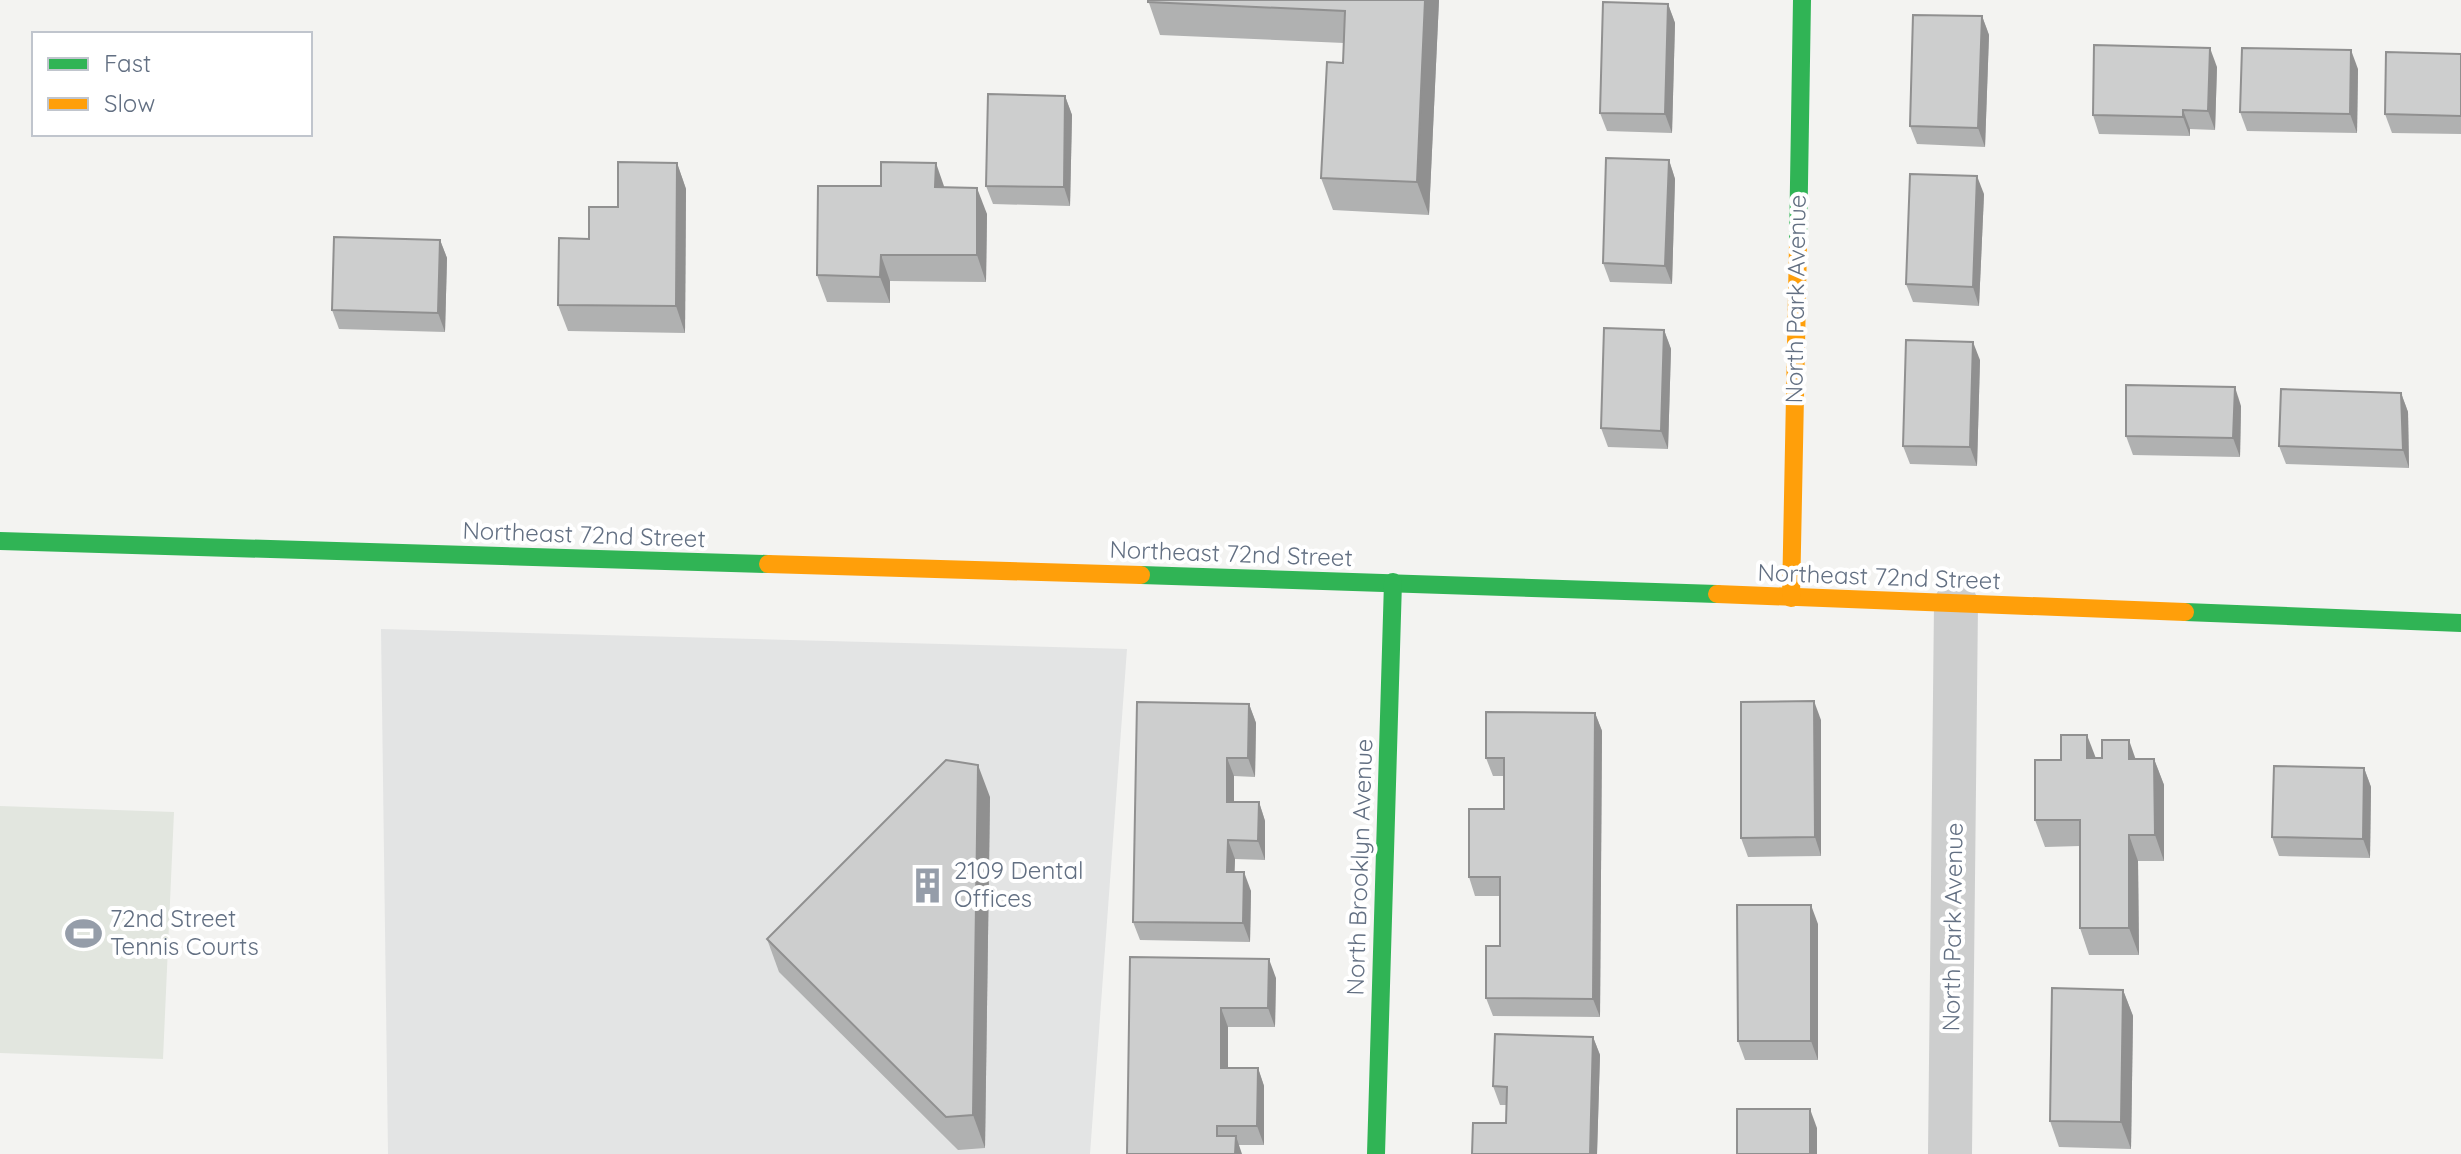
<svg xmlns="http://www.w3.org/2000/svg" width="2461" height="1154" font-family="Quicksand,sans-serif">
<rect width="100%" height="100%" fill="#f3f3f1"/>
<polygon fill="#e3e4e4" points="381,629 1127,649 1090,1154 388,1154"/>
<polygon fill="#e2e6df" points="0,806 174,812 163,1059 0,1053"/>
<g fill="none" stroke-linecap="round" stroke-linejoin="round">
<polyline stroke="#cdcece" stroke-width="44" points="1950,1154 1956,604"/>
<g stroke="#30b455" stroke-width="18">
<polyline points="1798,244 1802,0"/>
<polyline points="0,541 768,564"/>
<polyline points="1141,575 1717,594"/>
<polyline points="2185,612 2461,623"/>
<polyline points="1376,1154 1393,582"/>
</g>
<g stroke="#ff9f0a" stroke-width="18">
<polyline points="768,564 1141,575"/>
<polyline points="1717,594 2185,612"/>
<polyline points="1791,598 1798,244"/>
</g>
</g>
<g fill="#b0b1b1">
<polygon points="1148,0 1439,0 1429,215 1333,210 1321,178 1343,63 1344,43 1160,35"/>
<polygon points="1668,4 1675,23 1672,133 1607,131 1600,113"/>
<polygon points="1982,16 1989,35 1985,147 1917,144 1910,126"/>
<polygon points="2461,54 2461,134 2392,133 2385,114"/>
<polygon points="2217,67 2215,130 2190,129 2190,136 2099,134 2093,115"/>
<polygon points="2358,69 2357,133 2247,131 2240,112"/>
<polygon points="1065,96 1072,115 1070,206 993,204 986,186"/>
<polygon points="1669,160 1675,179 1672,284 1610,282 1603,263"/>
<polygon points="677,163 686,189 685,333 568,331 558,305 589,239 618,207"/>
<polygon points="945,187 987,214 986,282 890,281 890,303 827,302 817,275"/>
<polygon points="1984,194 1979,306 1913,302 1906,284"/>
<polygon points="440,240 447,258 445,332 339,329 332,310"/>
<polygon points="1664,330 1671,349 1668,449 1608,447 1601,428"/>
<polygon points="1980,360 1977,466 1910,464 1903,446"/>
<polygon points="2401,393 2408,412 2409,468 2286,464 2279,446"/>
<polygon points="2241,406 2240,457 2133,455 2126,436"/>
<polygon points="1249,704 1256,723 1255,777 1234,776 1234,802 1259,802 1265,821 1265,860 1235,859 1234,872 1251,891 1250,942 1140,940 1133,922"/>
<polygon points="1595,713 1602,731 1600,1017 1493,1016 1486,998 1500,946 1500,896 1475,896 1469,877 1504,809 1504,776 1493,776 1486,758"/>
<polygon points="1821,720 1821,856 1748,857 1741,838"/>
<polygon points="2096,758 2154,759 2164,785 2164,861 2138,861 2139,955 2089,955 2080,928 2080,846 2045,847 2035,820 2061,760"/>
<polygon points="2364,768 2371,787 2370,858 2279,856 2272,837"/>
<polygon points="990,797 985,1148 958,1150 779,972 767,939"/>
<polygon points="1818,924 1818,1060 1745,1060 1738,1041"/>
<polygon points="1130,957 1276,978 1275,1027 1228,1027 1228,1068 1258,1068 1264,1086 1264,1145 1239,1145 1127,1154"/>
<polygon points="2123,990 2133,1016 2131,1149 2059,1147 2050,1121"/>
<polygon points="1593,1037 1600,1055 1597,1154 1472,1154 1506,1123 1506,1105 1500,1105 1493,1086"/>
</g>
<g fill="#909090">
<polygon points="1425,0 1439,0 1429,215 1417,182"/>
<polygon points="1668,4 1675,23 1672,133 1665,114"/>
<polygon points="1982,16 1989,35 1985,147 1978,128"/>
<polygon points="2210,48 2217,67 2215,130 2208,111"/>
<polygon points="2351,50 2358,69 2357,133 2350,114"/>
<polygon points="1065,96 1072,115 1070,206 1064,187"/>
<polygon points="2183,110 2190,129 2190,136 2183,117"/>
<polygon points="1669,160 1675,179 1672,284 1665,266"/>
<polygon points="677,163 686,189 685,333 676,306"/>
<polygon points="936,163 945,189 935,187"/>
<polygon points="1977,176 1984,194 1979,306 1973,287"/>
<polygon points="977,188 987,214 986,282 977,255"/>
<polygon points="440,240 447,258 445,332 438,313"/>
<polygon points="881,255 890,281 890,303 880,277"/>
<polygon points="1664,330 1671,349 1668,449 1661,431"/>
<polygon points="1973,342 1980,360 1977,466 1970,447"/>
<polygon points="2235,387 2241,406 2240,457 2233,438"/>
<polygon points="2401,393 2408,412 2409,468 2403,450"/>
<polygon points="1814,701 1821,720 1821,856 1815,837"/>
<polygon points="1249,704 1256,723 1255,777 1248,758"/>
<polygon points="1595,713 1602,731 1600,1017 1593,999"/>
<polygon points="2087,735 2097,761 2087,758"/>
<polygon points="2129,740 2138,766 2129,759"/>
<polygon points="1227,758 1234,776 1234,820 1227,802"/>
<polygon points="2154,759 2164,785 2164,861 2155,835"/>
<polygon points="978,765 990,797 985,1148 973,1115"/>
<polygon points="2364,768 2371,787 2370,858 2363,839"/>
<polygon points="1259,802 1265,821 1265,860 1258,841"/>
<polygon points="2129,835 2138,861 2139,955 2129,928"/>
<polygon points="1228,840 1235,859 1234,891 1227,872"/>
<polygon points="1244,872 1251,891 1250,942 1243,923"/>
<polygon points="1811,905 1818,924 1818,1060 1811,1041"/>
<polygon points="1269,959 1276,978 1275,1027 1268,1008"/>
<polygon points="2123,990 2133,1016 2131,1149 2121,1122"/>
<polygon points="1221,1008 1228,1027 1228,1086 1221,1068"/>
<polygon points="1593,1037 1600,1055 1597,1154 1590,1154"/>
<polygon points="1258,1068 1264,1086 1264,1145 1257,1126"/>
<polygon points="1810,1109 1817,1128 1817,1154 1810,1154"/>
<polygon points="1236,1136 1242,1154 1235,1154"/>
</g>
<g fill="#cdcece" stroke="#909090" stroke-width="2">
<polygon points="1148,0 1425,0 1417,182 1321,178 1327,62 1343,63 1345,11 1148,2"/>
<polygon points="1603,2 1668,4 1665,114 1600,113"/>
<polygon points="1913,15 1982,16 1978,128 1910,126"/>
<polygon points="2094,45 2210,48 2208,111 2183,110 2183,117 2093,115"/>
<polygon points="2242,48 2351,50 2350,114 2240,112"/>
<polygon points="2386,52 2461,54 2461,116 2385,114"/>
<polygon points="988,94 1065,96 1064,187 986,186"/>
<polygon points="1606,158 1669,160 1665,266 1603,263"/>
<polygon points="618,162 677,163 676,306 558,305 559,238 589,239 589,207 618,207"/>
<polygon points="881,162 936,163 935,187 977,188 977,255 881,255 880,277 817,275 818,186 881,186"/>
<polygon points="1910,174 1977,176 1973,287 1906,284"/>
<polygon points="334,237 440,240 438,313 332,310"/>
<polygon points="1604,328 1664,330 1661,431 1601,428"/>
<polygon points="1906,340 1973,342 1970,447 1903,446"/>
<polygon points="2126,385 2235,387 2233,438 2126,436"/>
<polygon points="2281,389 2401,393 2403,450 2279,446"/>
<polygon points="1814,701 1815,837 1741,838 1741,702"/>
<polygon points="1137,702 1249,704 1248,758 1227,758 1227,802 1259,802 1258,841 1228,840 1227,872 1244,872 1243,923 1133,922"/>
<polygon points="1486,712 1595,713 1593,999 1486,998 1486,946 1500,946 1500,877 1469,877 1469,809 1504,809 1504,758 1486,758"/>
<polygon points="2061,735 2087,735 2087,758 2102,758 2102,740 2129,740 2129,759 2154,759 2155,835 2129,835 2129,928 2080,928 2080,820 2035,820 2035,760 2061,760"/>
<polygon points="946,760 978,765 973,1115 946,1117 767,939"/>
<polygon points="2274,766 2364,768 2363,839 2272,837"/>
<polygon points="1737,905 1811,905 1811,1041 1738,1041"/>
<polygon points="1130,957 1269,959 1268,1008 1221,1008 1221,1068 1258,1068 1257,1126 1217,1126 1217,1136 1236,1136 1235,1154 1127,1154"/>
<polygon points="2052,988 2123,990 2121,1122 2050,1121"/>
<polygon points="1495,1034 1593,1037 1590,1154 1472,1154 1473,1123 1506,1123 1507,1087 1493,1086"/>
<rect x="1737" y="1109" width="73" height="45"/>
</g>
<defs>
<symbol id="building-bare" viewBox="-9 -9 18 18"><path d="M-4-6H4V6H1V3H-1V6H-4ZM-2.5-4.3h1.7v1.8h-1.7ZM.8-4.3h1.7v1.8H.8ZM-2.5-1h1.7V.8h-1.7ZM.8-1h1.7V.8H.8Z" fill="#959da9" stroke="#fff" stroke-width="2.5" paint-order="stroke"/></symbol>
<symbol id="stadium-bare" viewBox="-9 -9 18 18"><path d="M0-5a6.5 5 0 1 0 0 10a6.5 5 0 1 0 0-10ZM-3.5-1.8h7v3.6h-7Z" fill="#959da9" stroke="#fff" stroke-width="2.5" paint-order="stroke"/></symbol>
</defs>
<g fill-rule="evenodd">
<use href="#building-bare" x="902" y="860" width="51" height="51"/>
<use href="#stadium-bare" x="58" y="908" width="51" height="51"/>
</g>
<g text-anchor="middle" stroke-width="8" stroke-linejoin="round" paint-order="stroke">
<g font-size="24" fill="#626f82" stroke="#fff">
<text transform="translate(1796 299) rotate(-89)" y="8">North Park Avenue</text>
<text transform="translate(584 535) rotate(2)" y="8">Northeast 72nd Street</text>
<text transform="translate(1231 554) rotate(2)" y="8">Northeast 72nd Street</text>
<text transform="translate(1879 577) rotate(2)" y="8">Northeast 72nd Street</text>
<text transform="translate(1360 867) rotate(-88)" y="8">North Brooklyn Avenue</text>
<text transform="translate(1953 927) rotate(-89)" y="8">North Park Avenue</text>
</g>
<g font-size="24" fill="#626f82" stroke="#fff" text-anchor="start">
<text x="954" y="879">2109 Dental<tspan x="954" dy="28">Offices</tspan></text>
<text x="110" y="927">72nd Street<tspan x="110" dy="28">Tennis Courts</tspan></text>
</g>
</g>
<rect x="32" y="32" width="280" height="104" fill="#ffffff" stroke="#c0c5cd" stroke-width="2"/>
<rect x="48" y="58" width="40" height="12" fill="#30b455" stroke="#c0c5cd" stroke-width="2"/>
<text x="104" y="72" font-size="24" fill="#626f82">Fast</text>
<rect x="48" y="98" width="40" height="12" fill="#ff9f0a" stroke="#c0c5cd" stroke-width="2"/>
<text x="104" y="112" font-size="24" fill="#626f82">Slow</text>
</svg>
